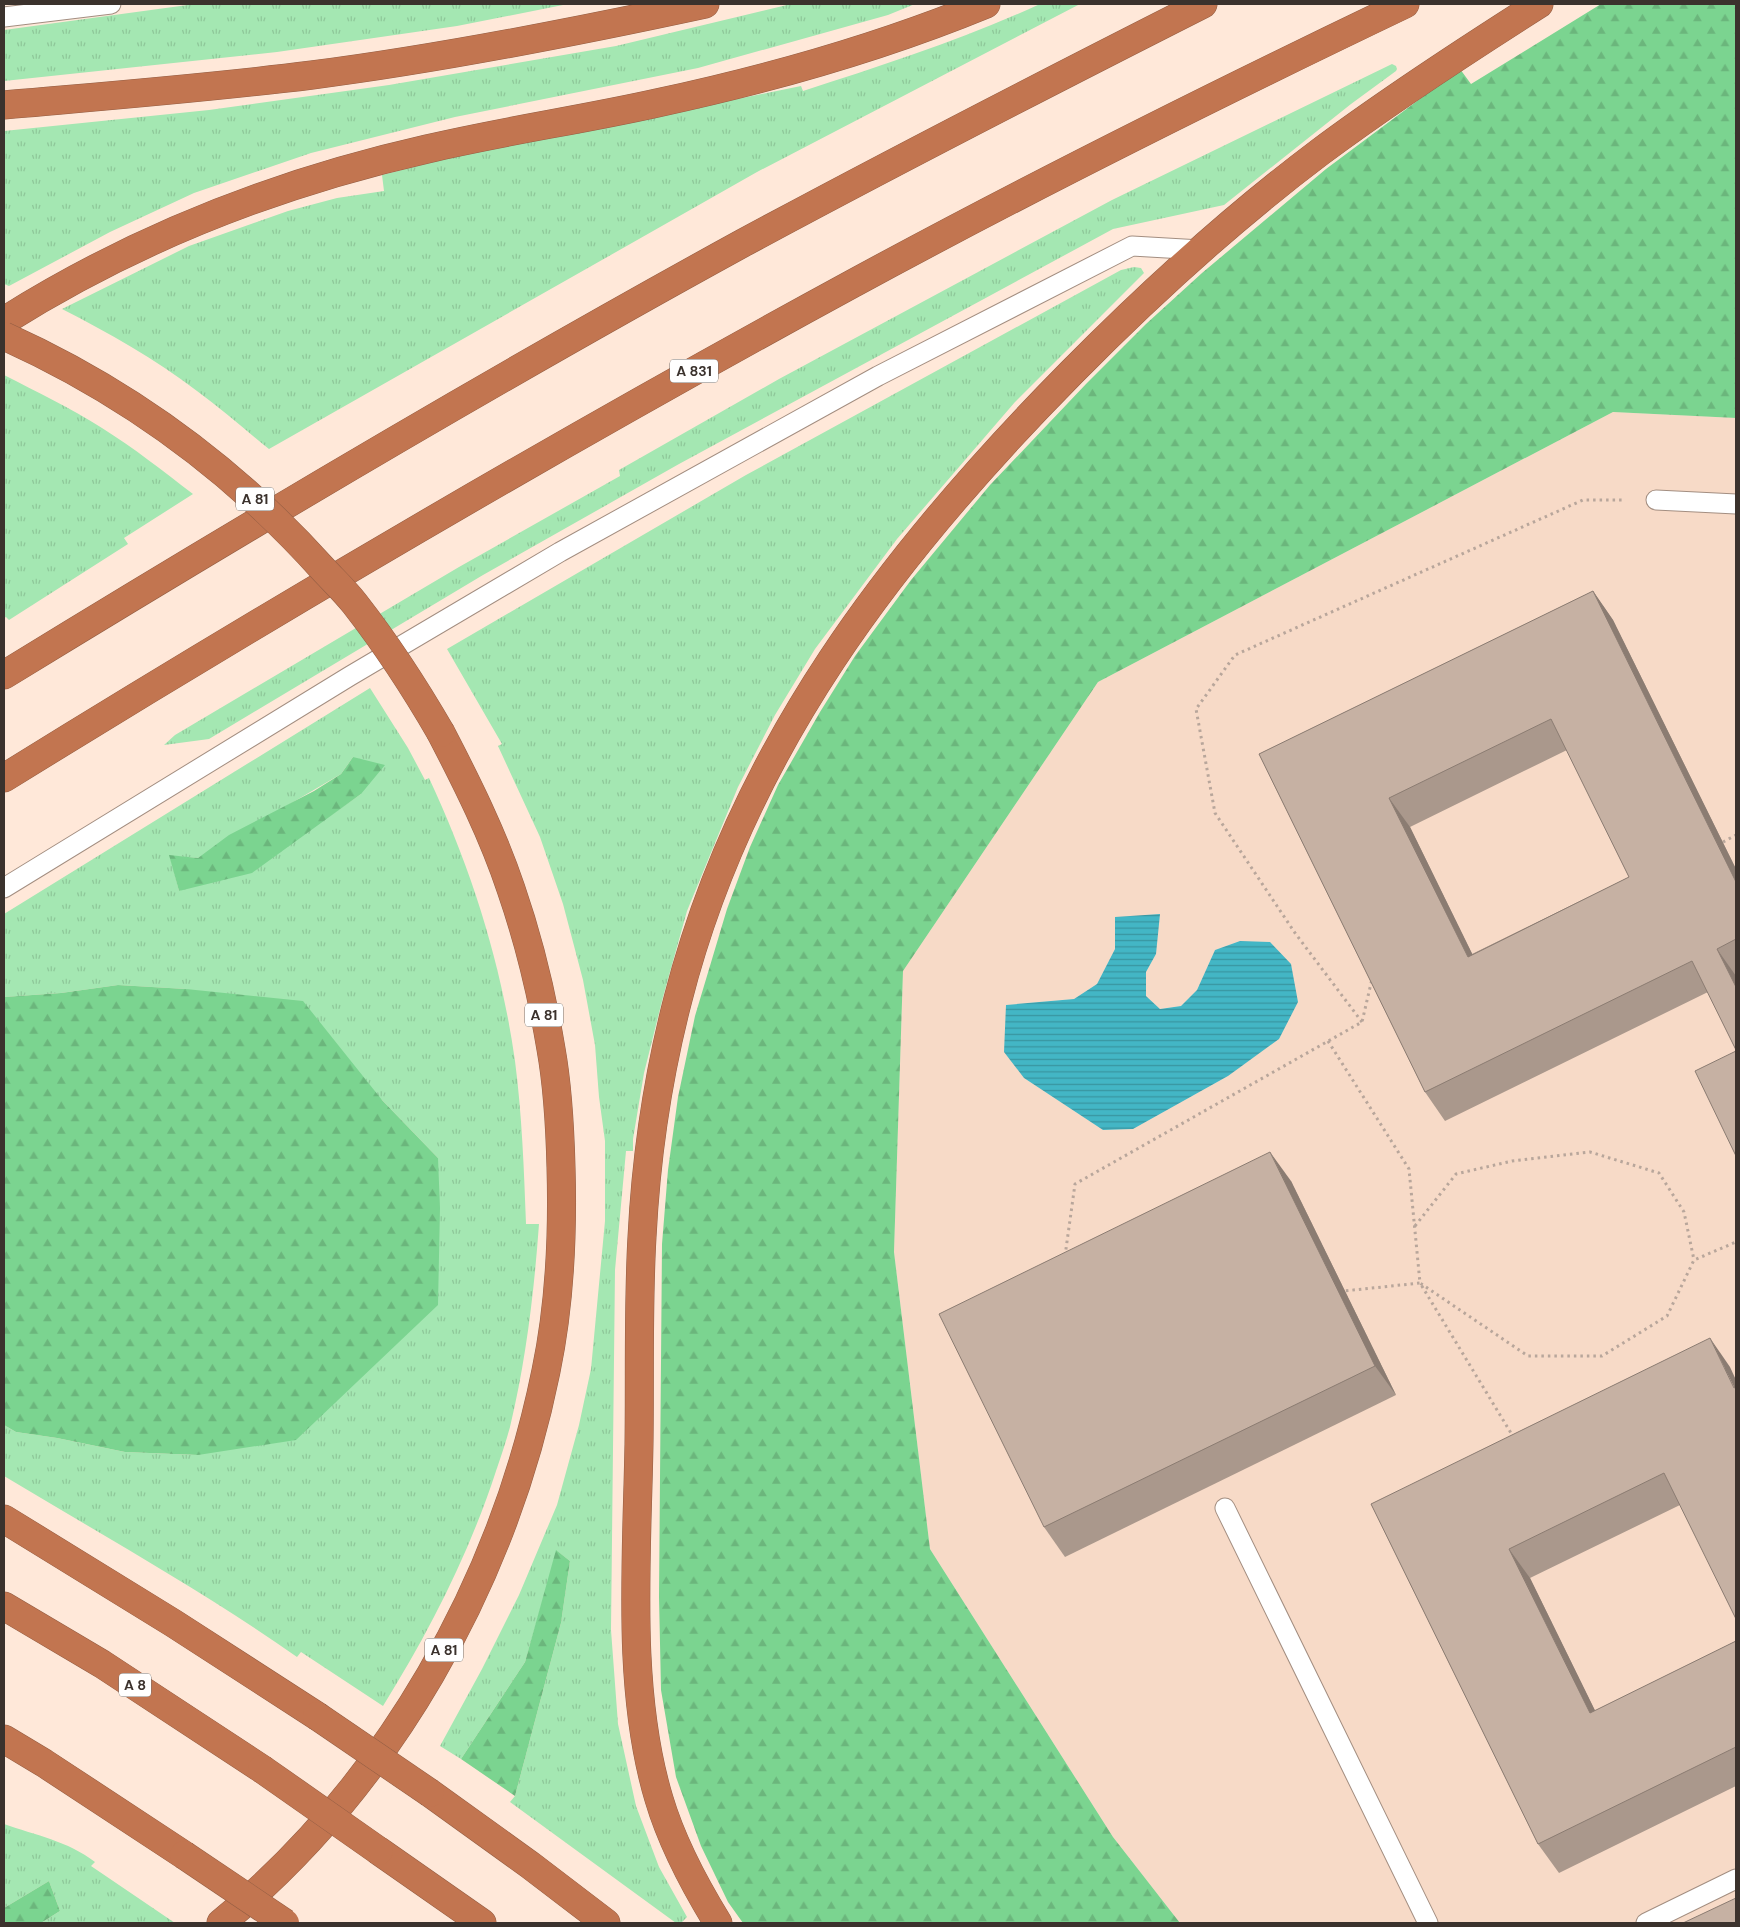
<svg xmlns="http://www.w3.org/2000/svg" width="1740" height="1927" font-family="'DM Sans',sans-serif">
<defs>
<pattern id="grass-tufts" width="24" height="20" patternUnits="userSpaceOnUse" patternTransform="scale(1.25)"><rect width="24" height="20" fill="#a4e7b2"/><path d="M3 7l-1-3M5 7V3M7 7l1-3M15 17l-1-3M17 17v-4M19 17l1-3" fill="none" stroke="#8ec799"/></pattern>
<pattern id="forest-firs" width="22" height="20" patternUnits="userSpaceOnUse" patternTransform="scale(1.25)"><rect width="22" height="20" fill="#7bd490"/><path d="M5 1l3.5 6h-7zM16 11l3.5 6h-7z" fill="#6bb67c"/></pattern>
<pattern id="water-rules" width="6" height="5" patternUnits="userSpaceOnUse" patternTransform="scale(1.25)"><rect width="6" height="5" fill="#43b6c5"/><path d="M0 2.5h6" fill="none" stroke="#3995a0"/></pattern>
</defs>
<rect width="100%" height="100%" fill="#ffe8d9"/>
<path fill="#f7dac7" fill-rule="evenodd" d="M1613,412L1736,418V1923H1180L1113,1837L930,1549L894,1252L903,971L1098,682ZM1115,917L1156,954L1146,972V996L1160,1009L1181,1006L1197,990L1215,950L1240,941L1270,942L1228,1076L1133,1129L1103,1130L1024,1078L1006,1005L1074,999L1097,984L1115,949Z"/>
<g fill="url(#grass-tufts)" fill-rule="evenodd">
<polygon points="195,4 568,4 457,26 277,52 4,81 4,30"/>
<polygon points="791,4 915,4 888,15 698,68 455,117 311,153 194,193 110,232 9,286 4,284 4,131 209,110 389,85 616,46"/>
<path d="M1040,4H1080L757,172L269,449C245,430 222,409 197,391C155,359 109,333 62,309L189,246L288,211L337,198L384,191L382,175L449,158L801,86L803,91C884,65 964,39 1040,4Z"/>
<polygon points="1392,64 1396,66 1397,69 1396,71 1351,104 1224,205 1113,229 679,464 483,575 209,739 164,745 175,735 459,567 620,476 619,470 779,379 1112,200"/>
<polygon points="1134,267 1141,268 1144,273 1015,402 897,539 815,649 775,715 738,787 687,911 663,997 644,1073 633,1139 633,1151 626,1151 615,1270 611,1630 618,1724 636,1806 659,1867 687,1917 681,1923 676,1923 510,1802 515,1796 561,1623 570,1561 557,1551 525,1662 461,1759 440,1746 482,1669 519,1595 557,1505 579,1425 591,1369 605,1221 605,1141 599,1097 595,1045 583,980 563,904 540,837 498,746 502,744 447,649 746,475 1121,270"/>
<path d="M4,375C37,392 71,408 102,428C134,448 163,471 193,494L124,538L128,544L9,620L6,617L4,618Z"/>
<path d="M370,688L408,748L425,780L429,778C471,868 501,962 515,1061C522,1115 524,1169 526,1224H539C534,1293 526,1360 510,1427C506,1442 501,1456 496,1471C469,1554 429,1632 383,1706L301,1652L297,1657C203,1591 102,1535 4,1476V1425L16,1432L57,1438L125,1452L198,1455L438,1158L382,1100L186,989L118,985L61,993L4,997V914ZM353,757L361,794L331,815L179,891L170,856L198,858L341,774Z"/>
<path d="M4,1824C35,1835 68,1841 95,1862L91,1866L175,1923H41L60,1911L49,1881L4,1908Z"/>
</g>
<g fill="url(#forest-firs)">
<polygon points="1601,4 1736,4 1736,418 1613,412 1098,682 903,971 894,1252 930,1549 1113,1837 1180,1923 743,1923 728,1902 701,1846 676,1777 661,1690 659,1597 662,1244 668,1170 678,1097 695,1016 727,909 750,847 778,785 820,712 855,656 911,580 990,485 1086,384 1146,324 1202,273 1326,169 1460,69 1471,84"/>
<polygon points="353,757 385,765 361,794 252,873 179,891 169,855 198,858 229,835 314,791 341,774"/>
<polygon points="118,985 186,989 303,1001 382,1100 438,1158 440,1208 438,1305 296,1440 198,1455 125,1452 57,1438 16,1432 4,1425 4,997 61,993"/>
<polygon points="556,1550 570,1561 561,1623 515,1796 461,1759 525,1662"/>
<polygon points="49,1881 60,1911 41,1923 4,1923 4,1908"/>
</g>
<polygon fill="url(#water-rules)" points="1160,914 1156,954 1146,972 1146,996 1160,1009 1181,1006 1197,990 1215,950 1240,941 1270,942 1291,964 1298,1002 1279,1039 1228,1076 1133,1129 1103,1130 1024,1078 1004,1052 1006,1005 1074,999 1097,984 1115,949 1115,917"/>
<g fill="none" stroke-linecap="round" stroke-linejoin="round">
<defs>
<g id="service">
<polyline points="4,17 111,4"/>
<polyline points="1656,500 1736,504"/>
<polyline points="4,888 350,676 560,552 878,376 1132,246 1201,250"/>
<polyline points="1225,1508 1428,1923"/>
<polyline points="1646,1923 1736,1879"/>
</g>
<g id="motorway">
<path d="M4,105C106,96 209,88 312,75C444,58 575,32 705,4"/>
<path d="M4,321C134,239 277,183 427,149C503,131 581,120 657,103C769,79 879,48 986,4"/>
<path d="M4,675C247,526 493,380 743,243C895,161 1049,82 1203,4"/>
<path d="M4,778C282,606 565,440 852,284C1034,185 1219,93 1405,4"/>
<polyline points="4,1519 173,1623 317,1716"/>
<polyline points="4,1606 102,1664 262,1769"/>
<polyline points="4,1739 44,1763 184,1855"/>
<polyline points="430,1793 530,1865 606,1923"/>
<polyline points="379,1851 482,1923"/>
<path d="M221,1923C389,1785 503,1583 546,1371C560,1304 563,1235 561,1167C560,1128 558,1088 551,1049C542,995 529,941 511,889C493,835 467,783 441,733"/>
<path d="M718,1923C694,1884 672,1843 659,1799C626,1690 637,1558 639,1444C640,1375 638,1306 642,1237C646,1157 658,1076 678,999C742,749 893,553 1071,373C1149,294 1231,219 1320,152C1391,99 1465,51 1539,4"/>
</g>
</defs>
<use href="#service" stroke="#a38e81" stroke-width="21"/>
<use href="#motorway" stroke="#935e44" stroke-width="29"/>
<g stroke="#b8a69b" stroke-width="3" stroke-dasharray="2.5 4" stroke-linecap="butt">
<polyline points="1723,842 1736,835"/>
<polyline points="1362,1022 1295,933 1215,813 1196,709 1235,655 1583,500 1625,500"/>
<polyline points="1328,1041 1409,1169 1420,1283 1344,1291"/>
<polyline points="1415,1226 1456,1174 1512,1161 1590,1152 1659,1173 1684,1212 1694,1260"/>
<polyline points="1065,1256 1075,1184 1362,1022 1372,979"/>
<polyline points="1514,1438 1420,1283 1528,1356 1602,1356 1667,1316 1694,1260 1736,1242"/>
</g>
<use href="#service" stroke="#fff" stroke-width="19"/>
<use href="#motorway" stroke="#c27550" stroke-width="28"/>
<defs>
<g id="motorway-bridge">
<path d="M4,336C126,391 232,468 322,568C333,580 345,591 355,604C387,645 415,688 441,733"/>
<polyline points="317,1716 430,1793"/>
<polyline points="262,1769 379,1851"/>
<polyline points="184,1855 285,1923"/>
</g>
</defs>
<use href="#motorway-bridge" stroke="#935e44" stroke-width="29" stroke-linecap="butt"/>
<use href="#motorway-bridge" stroke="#c27550" stroke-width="28"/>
</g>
<g fill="#aa988c" fill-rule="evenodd">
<path d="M1593,591L1613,620L1736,869V1050L1708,992L1445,1121L1425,1092L1259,754ZM1567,750L1629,877L1472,954L1410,827Z"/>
<polygon points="1291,1181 1396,1395 1065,1557 1044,1527"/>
<polygon points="1730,1367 1680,1505 1530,1578 1595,1711 1736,1641 1736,1786 1559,1873 1538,1844 1371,1504"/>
</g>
<g fill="#8b7c72">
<polygon points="1593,591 1613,620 1736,869 1736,882"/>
<polygon points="1389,798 1410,827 1488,986 1468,957"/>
<polygon points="1717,949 1736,976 1736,987"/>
<polygon points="1270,1152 1291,1181 1396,1395 1375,1366"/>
<polygon points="1710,1338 1730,1367 1736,1380 1736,1391"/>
<polygon points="1509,1549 1530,1578 1611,1743 1590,1713"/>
</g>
<g fill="#c6b1a3" stroke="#8b7c72" fill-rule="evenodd">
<path d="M1593,591L1736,882V939L1717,949L1736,987V1050L1692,961L1425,1092L1259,754ZM1551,719L1629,877L1468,957L1389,798Z"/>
<polygon points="1736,1051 1736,1156 1695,1071"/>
<polygon points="1270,1152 1375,1366 1044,1527 939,1314"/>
<polygon points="1710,1338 1734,1388 1736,1387 1736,1619 1664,1473 1509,1549 1590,1713 1736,1641 1736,1747 1538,1844 1371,1504"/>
<polygon points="1736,1898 1736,1923 1683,1923"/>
</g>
<g text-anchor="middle" stroke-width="4.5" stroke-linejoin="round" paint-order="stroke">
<g fill="#fff" stroke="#76706c" stroke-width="1">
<rect x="670" y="359.5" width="48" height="23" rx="4"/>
<rect x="236" y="487.5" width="38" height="23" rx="4"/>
<rect x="525" y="1003.5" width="38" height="23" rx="4"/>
<rect x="425" y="1638.5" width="38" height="23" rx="4"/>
<rect x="119" y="1673.5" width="32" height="23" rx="4"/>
</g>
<g font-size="14" font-weight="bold" fill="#3b322d">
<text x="694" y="376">A 831</text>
<text x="255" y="504">A 81</text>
<text x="544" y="1020">A 81</text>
<text x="444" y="1655">A 81</text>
<text x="135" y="1690">A 8</text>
</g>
</g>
<rect width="1740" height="1927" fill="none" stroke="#3b322d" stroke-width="10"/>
</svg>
